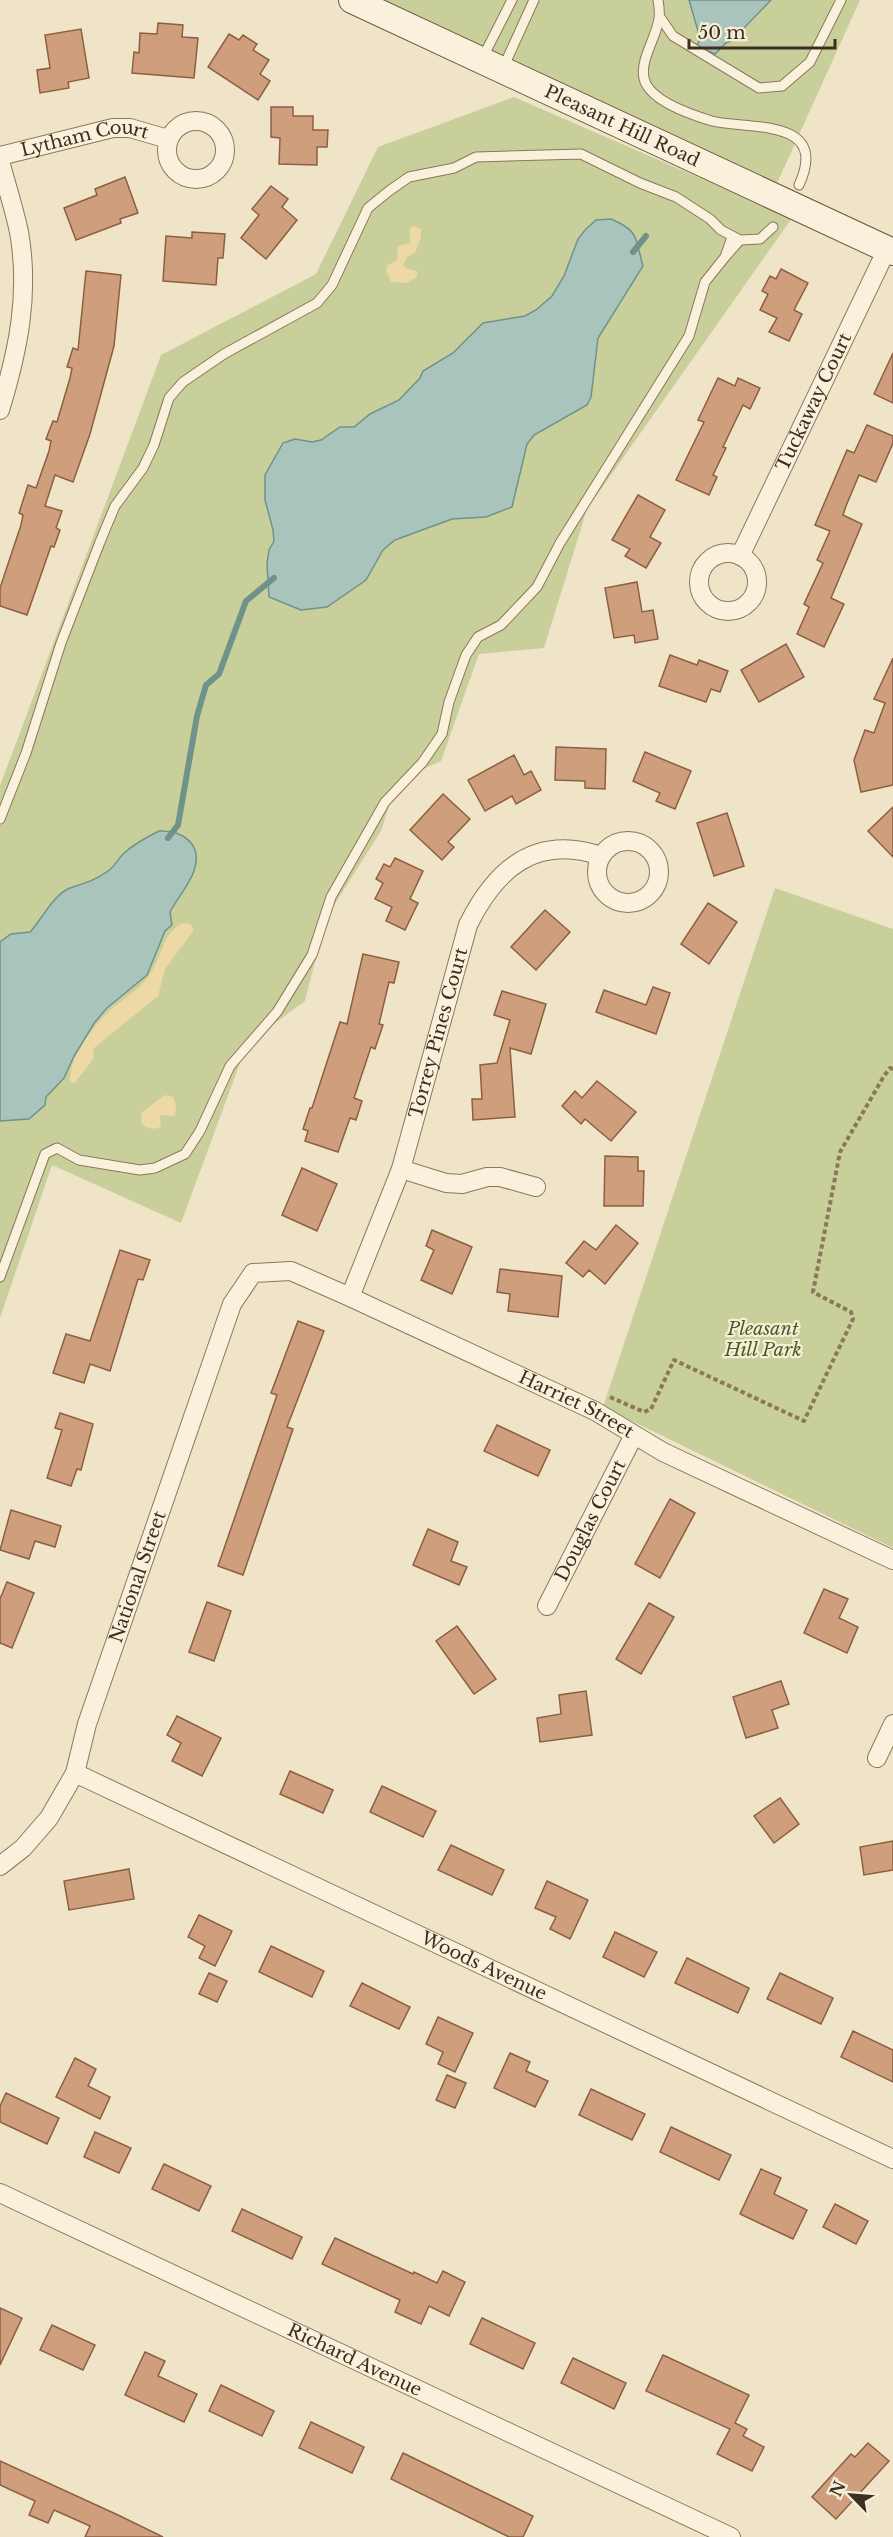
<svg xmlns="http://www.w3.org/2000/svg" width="893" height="2537" font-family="'Libre Baskerville',serif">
<rect width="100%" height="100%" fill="#f0e4c8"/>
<g fill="#c9cf9b">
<polygon points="364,0 860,0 774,190"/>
<polygon points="514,97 792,218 587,509 544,648 479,654 441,761 397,781 381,831 326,918 305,1001 247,1044 181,1223 52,1165 0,1318 0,786 161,355 316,274 378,147"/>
<polygon points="775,888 893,929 893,1548 603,1407"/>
</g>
<g fill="#ecd9a5">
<polygon points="414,226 421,229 421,237 415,253 407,257 403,265 405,268 417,271 417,277 406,283 391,282 386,271 388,265 397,260 398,246 410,243 410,228"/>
<path d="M182,923L190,924L194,930L165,969L158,996L94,1048L93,1059L74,1084L70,1081C69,1057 95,1022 114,1007C125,998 139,989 148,977C162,959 161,935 182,923Z"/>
<path d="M165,1095L173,1097L176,1105L175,1116L160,1115L161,1126C155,1131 144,1129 141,1121L142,1112Z"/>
</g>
<g fill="#a9c4bc" stroke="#6f938a" stroke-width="1.5">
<polygon points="689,0 771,0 742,30 741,37 726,43 715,54 697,46 700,38"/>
<path d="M611,219C640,231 635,239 643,266L598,338L591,397L587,405L534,435L527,444L512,507L486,517L452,519L395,540L383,550L366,580L327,607L301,610L269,597L267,564L269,550L274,541L273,530L265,500V475L283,443L295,439L312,442L321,440L340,427H354L370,414L399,400L420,378L423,371L453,353L483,323L525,316L536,310L552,296L564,276L578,239L585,230L596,220Z"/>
<path d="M159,831C184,830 203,845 194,871C189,885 177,899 170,912L172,925L165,931L147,975L107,1008L95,1022L74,1056L64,1078L46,1097L45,1105L29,1119L0,1121V942L11,934L30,932C42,919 54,894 70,888C85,883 96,880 108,871C115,866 118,859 124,853C134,844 147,837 159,831Z"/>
</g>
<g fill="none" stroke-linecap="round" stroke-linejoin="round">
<g stroke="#6f938a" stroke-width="6">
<polyline points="633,252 646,236"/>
<polyline points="168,838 178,825 197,716 206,685 219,674 246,601 274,578"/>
</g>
</g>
<g fill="#cf9f7d" stroke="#8d5f41" stroke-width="1.5">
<polygon points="158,23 183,25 182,37 198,38 194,78 132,73 134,52 139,53 140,33 157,34"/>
<polygon points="81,29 89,78 68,82 69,88 40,93 37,70 50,68 45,35"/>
<polygon points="229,34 239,40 243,35 257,44 253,50 269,60 260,74 270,81 258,100 208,67"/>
<polygon points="271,107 293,107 293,116 313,116 313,130 328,130 327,147 317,147 317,165 279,164 280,138 271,137"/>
<polygon points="125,177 138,213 120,219 121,223 76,240 64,208 97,195 95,189"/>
<polygon points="271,186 288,199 282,207 297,220 266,259 241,238 259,215 252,209"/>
<polygon points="192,232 225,234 223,258 218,258 216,285 163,281 166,236 192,238"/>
<polygon points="781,269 808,283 794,310 802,314 789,341 769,332 777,318 760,310 768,294 762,291 770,276 776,279"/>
<polygon points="86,271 121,275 114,346 90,434 73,482 55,475 45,506 62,511 56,528 60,530 54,547 51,546 27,615 0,606 0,588 21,525 23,515 19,513 28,485 36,488 49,451 51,441 46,439 53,421 57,422 70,378 72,368 67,367 73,348 78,350"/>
<polygon points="893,353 893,403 874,394"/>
<polygon points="718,378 735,386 738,378 760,388 750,409 743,405 723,447 726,448 713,475 717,477 709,495 676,480 704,422 698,420"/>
<polygon points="867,425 893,436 893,443 876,482 859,475 846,506 843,515 862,524 831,598 844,604 824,647 797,634 809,607 804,604 823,563 817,560 830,531 815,525 847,450 854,453"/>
<polygon points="638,495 665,510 650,537 661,543 646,568 625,556 630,549 612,540"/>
<polygon points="637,582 642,612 653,610 658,639 635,643 634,635 614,638 605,588"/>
<polygon points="786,644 804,677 759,702 741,670"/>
<polygon points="670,655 697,665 699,660 728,671 720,692 711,689 706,702 659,686"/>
<polygon points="893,658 893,785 861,792 854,760 865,730 874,733 885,703 874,699"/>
<polygon points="556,747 606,749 605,789 585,788 585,781 555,780"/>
<polygon points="645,752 691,771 675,809 656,801 660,793 633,781"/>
<polygon points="514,755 524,775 531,771 541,790 516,804 512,796 485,811 468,780"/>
<polygon points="443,794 470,819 448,842 454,847 442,860 410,830"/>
<polygon points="893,807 893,857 868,831"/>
<polygon points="727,813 744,866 714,876 697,823"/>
<polygon points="395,858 423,871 410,899 418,903 405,930 386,921 392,907 375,899 383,883 376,879 384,864 390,867"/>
<polygon points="708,903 737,922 709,964 681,944"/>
<polygon points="545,910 570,932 536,970 511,947"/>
<polygon points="363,954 399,962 394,983 389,982 379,1024 383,1025 375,1049 371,1047 354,1098 362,1101 356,1120 350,1118 338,1152 305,1141 308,1131 303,1129 310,1108 312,1108 340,1022 347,1024"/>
<polygon points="653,987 670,993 656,1034 596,1012 604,990 646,1005"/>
<polygon points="502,991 546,1004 531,1054 510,1048 515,1117 473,1120 472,1099 482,1099 480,1065 497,1063 510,1020 494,1015"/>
<polygon points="597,1081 636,1112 611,1141 585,1119 581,1124 562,1106 575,1091 582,1098"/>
<polygon points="605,1156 638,1157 638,1171 644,1171 643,1206 604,1206"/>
<polygon points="302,1168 337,1184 317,1231 282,1215"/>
<polygon points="616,1225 638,1243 605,1284 589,1270 583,1277 566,1263 584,1241 596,1250"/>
<polygon points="432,1230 472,1247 452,1294 421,1280 434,1250 426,1246"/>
<polygon points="120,1250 150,1260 143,1280 138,1279 110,1371 90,1364 84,1383 53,1373 66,1334 90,1341"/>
<polygon points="500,1269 562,1276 558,1317 508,1311 510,1294 497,1292"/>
<polygon points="298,1321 324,1331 287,1427 293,1429 243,1575 218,1566 277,1395 271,1393"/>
<polygon points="60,1413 93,1424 81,1470 77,1469 71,1486 47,1478 62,1430 55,1428"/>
<polygon points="497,1425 550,1450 538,1476 484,1451"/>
<polygon points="670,1499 695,1513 660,1578 635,1564"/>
<polygon points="11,1510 61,1526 55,1547 35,1541 29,1559 0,1550"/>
<polygon points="428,1529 458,1542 451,1561 467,1567 459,1585 413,1565"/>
<polygon points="7,1582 34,1593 12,1648 0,1643 0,1599"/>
<polygon points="824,1589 848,1599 839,1618 858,1627 847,1653 804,1633"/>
<polygon points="207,1602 231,1611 214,1661 189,1652"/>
<polygon points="649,1603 674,1617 641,1674 616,1659"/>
<polygon points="457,1626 496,1679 474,1694 436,1641"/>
<polygon points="781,1681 789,1704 772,1710 778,1728 746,1738 733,1697"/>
<polygon points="586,1691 592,1735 540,1742 537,1718 561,1714 559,1695"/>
<polygon points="177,1716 221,1738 202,1776 172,1761 181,1743 167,1735"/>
<polygon points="290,1771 333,1790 323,1813 280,1794"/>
<polygon points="382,1786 436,1811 423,1837 370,1812"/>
<polygon points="780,1798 799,1824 774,1843 754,1816"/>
<polygon points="893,1841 893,1870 864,1875 860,1847"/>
<polygon points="451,1845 504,1870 492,1895 438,1870"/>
<polygon points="129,1869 134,1899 69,1910 64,1881"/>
<polygon points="547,1881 588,1900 570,1939 550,1929 556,1917 535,1908"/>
<polygon points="199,1915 232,1931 215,1966 199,1958 205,1946 188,1937"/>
<polygon points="615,1932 657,1952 644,1977 603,1957"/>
<polygon points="271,1946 324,1971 312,1997 259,1972"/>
<polygon points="687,1958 749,1988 738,2013 675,1983"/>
<polygon points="209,1973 227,1981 217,2002 199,1994"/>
<polygon points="780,1973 833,1998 821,2024 767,1999"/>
<polygon points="362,1983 410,2007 399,2029 350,2006"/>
<polygon points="438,2017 473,2033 455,2072 438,2064 443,2052 426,2044"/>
<polygon points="853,2031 893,2050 893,2082 841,2057"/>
<polygon points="510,2053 530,2062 526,2071 548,2081 535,2107 494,2088"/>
<polygon points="75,2058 96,2069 88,2086 110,2097 100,2119 56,2097"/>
<polygon points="447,2075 466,2083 455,2108 436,2100"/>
<polygon points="591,2089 645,2114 632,2140 579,2115"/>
<polygon points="6,2093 59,2118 47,2144 0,2122 0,2106"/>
<polygon points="671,2127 731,2155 719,2180 660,2152"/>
<polygon points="95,2132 131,2148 119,2173 84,2157"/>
<polygon points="164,2164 211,2186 199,2211 152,2189"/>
<polygon points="761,2169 781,2178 774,2194 807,2210 793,2239 740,2214"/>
<polygon points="835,2204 868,2221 856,2244 823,2227"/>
<polygon points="242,2209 302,2237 292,2259 232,2231"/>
<polygon points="335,2238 413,2274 414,2272 437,2283 443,2271 465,2282 449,2316 429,2306 421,2324 395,2312 400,2300 322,2264"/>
<polygon points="0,2308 22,2318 0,2365"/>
<polygon points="482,2318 535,2343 523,2369 470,2344"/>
<polygon points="52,2325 95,2345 83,2370 40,2350"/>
<polygon points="145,2352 165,2361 158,2376 197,2394 184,2422 125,2395"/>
<polygon points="663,2355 749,2395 735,2423 747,2429 743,2436 764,2447 752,2471 717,2454 730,2429 646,2391"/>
<polygon points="573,2358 626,2383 614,2409 561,2383"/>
<polygon points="221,2385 274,2411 262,2436 209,2411"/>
<polygon points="311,2422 364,2447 352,2473 299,2448"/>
<polygon points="868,2443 889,2461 836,2519 812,2497 851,2454 855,2457"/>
<polygon points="403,2453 533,2516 523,2537 509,2537 391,2479"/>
<polygon points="0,2461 118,2515 163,2537 85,2537 90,2526 54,2510 48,2523 29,2515 35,2501 0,2485"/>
</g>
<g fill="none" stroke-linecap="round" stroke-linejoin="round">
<defs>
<g id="lane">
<path d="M658,0C659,6 660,12 659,18C657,38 636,64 646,84C656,103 692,115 712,121C749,130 830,117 799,185"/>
<polyline points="660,17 673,36 759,88 782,86 810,62 841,0"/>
<polyline points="482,59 512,0"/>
<polyline points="503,68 534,0"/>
<polyline points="732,237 725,257 740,240"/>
<polyline points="0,819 26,753 61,643 100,542 115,506 143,468 154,445 169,398 183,382 224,354 317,303 332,285 368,208 389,191 409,177 454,168 476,157 581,154 640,183 676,197 710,219 721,230 740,240 760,239 773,227"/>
<polyline points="0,1277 45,1154 57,1148 79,1160 140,1170 155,1168 185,1154 200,1131 230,1066 277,1012 312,955 331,897 385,802 422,763 442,734 449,702 466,655 478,637 501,625 537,587 560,543 689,336 705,282 725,257"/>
</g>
<g id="street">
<circle cx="196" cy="150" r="29"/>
<path id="s1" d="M0,156L113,128H130L168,139"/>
<path d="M0,161C6,184 14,208 19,232C30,294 18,351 0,410"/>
<circle cx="728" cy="582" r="29"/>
<path id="s2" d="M740,556L887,249"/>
<circle cx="628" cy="872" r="31"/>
<polyline points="401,1169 446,1183 462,1184 487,1177 500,1177 536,1187"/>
<path id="s3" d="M350,1297L401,1169L468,925C496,868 536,834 601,856"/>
<path id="s4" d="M547,1606L634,1435"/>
<polyline points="877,1758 893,1724"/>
<path id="s5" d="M75,1773L893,2159"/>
<path id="s6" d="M0,1866L23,1848L49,1818L75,1773L87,1724L232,1304L253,1273L291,1271L350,1297L595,1411L663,1452L893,1560"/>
<path id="s7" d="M0,2193L731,2537"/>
</g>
<g id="secondary">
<path id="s8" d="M352,0L893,252"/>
</g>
</defs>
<use href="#lane" stroke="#8d765c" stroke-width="11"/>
<use href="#street" stroke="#8d765c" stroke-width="20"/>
<use href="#secondary" stroke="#6f573f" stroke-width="28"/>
<polyline stroke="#8d765c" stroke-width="4" stroke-dasharray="4.5 3" stroke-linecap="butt" points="610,1397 644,1412 651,1409 674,1360 804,1421 853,1319 851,1312 813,1292 840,1152 884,1076 890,1068 893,1069"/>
<use href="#lane" stroke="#faf1dc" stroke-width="9"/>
<use href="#street" stroke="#faf1dc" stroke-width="18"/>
<use href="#secondary" stroke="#faf1dc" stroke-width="26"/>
</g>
<g text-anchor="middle" stroke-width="4.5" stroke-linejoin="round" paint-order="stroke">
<g font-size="18" fill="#3d2e20" stroke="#f7eed8">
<text dy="6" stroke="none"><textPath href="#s8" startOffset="298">Pleasant Hill Road</textPath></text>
<text dy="6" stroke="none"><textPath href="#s1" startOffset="87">Lytham Court</textPath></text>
<text dy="6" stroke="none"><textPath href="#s2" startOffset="171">Tuckaway Court</textPath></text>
<text dy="6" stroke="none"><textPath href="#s3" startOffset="279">Torrey Pines Court</textPath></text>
<text dy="6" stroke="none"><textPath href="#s6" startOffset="1006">Harriet Street</textPath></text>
<text dy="6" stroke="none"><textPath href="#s4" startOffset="96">Douglas Court</textPath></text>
<text dy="6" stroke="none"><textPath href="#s6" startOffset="327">National Street</textPath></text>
<text dy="6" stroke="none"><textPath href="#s5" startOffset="452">Woods Avenue</textPath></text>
<text dy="6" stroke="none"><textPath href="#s7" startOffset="392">Richard Avenue</textPath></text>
</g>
<g font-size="18" font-style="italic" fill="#4d5a26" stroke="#f7eed8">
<text x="763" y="1335">Pleasant<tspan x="763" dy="21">Hill Park</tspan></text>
</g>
</g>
<g transform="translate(851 2495) rotate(295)" stroke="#f7eed8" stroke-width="4.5" paint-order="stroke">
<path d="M0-4.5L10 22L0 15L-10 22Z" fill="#3d2e20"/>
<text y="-9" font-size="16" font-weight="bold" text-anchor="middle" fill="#3d2e20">N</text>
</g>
<path d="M689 39v9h146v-9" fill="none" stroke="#3d2e20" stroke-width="3"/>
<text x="698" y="39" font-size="18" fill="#3d2e20" stroke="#f7eed8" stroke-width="4.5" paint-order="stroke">50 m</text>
</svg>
